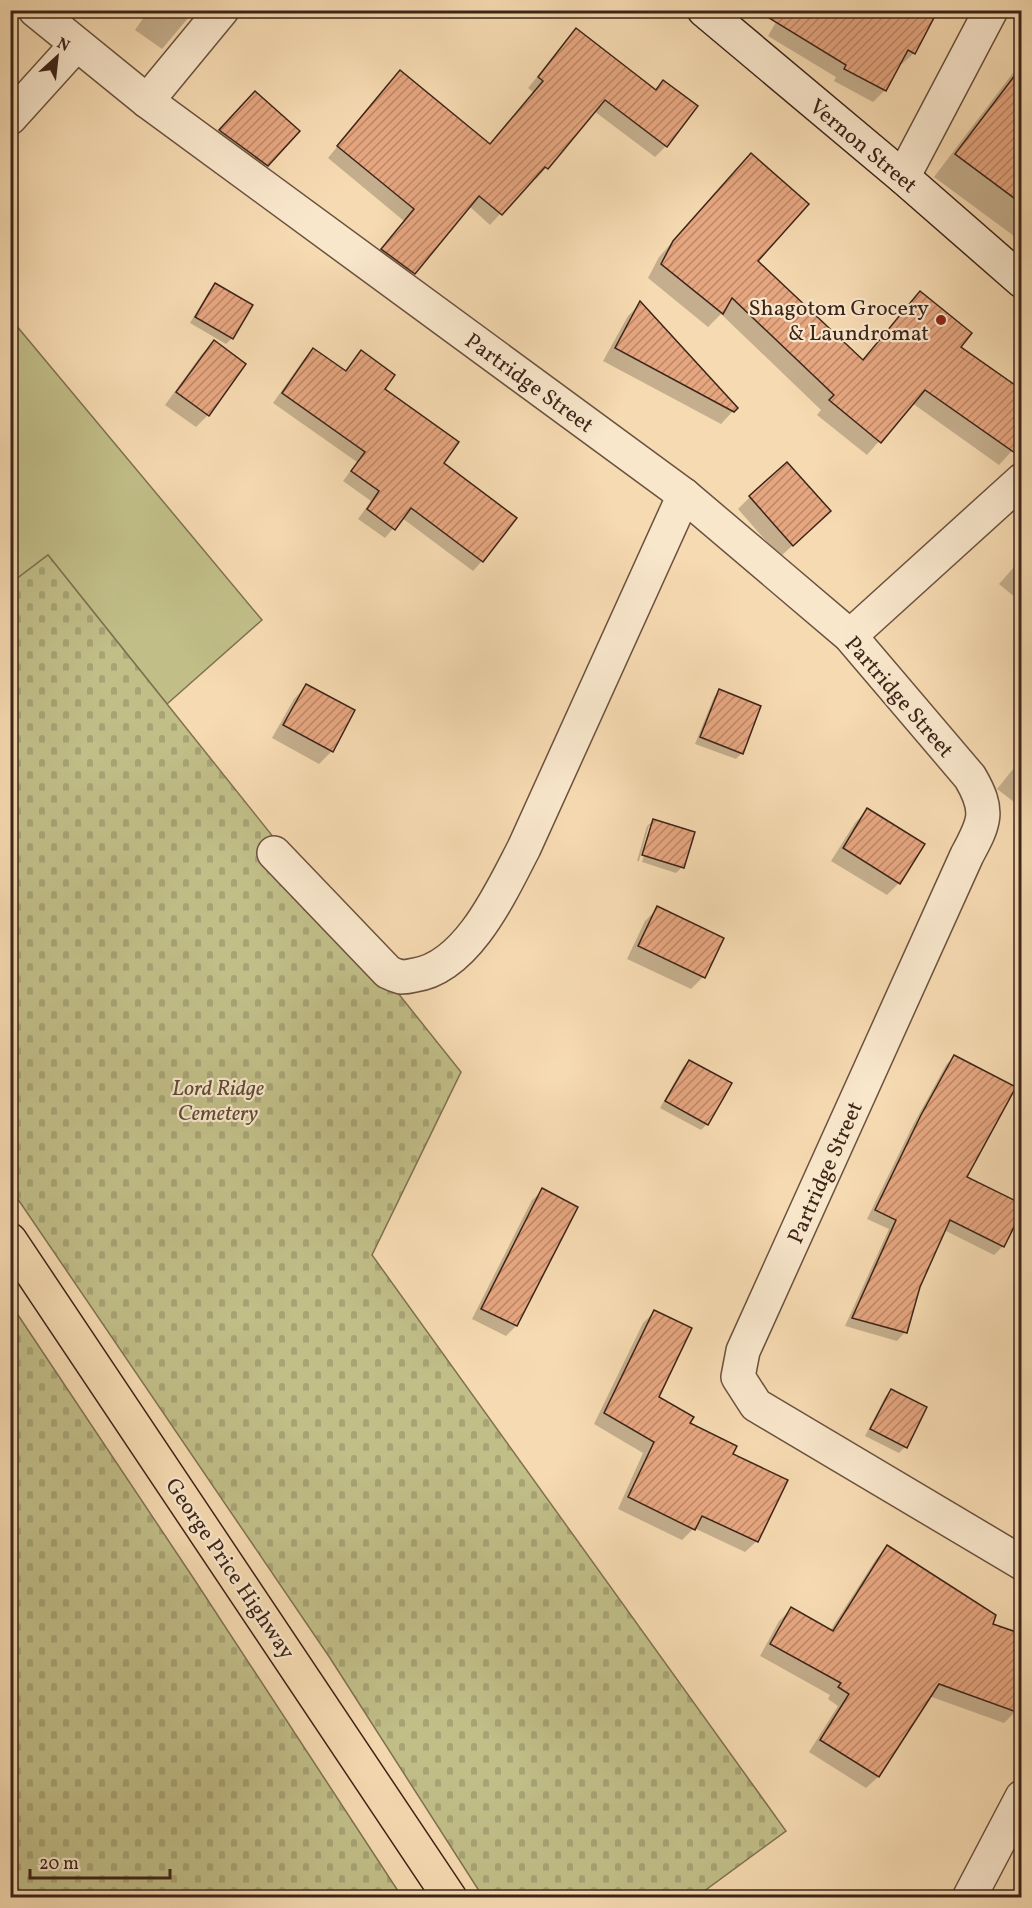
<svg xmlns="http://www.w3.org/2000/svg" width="1032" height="1908" font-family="Vollkorn,serif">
<defs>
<pattern id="cemetery-stones" width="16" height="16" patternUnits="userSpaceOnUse" patternTransform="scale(1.5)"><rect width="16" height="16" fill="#c1be88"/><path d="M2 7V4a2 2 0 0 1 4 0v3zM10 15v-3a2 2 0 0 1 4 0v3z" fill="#a7a375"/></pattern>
<pattern id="building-hatch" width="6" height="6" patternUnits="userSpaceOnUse" patternTransform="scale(1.5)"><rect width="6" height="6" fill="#e6a680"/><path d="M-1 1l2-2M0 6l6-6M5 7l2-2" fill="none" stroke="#bc8768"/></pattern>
</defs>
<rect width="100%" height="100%" fill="#f6dab1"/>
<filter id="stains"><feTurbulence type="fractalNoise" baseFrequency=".00333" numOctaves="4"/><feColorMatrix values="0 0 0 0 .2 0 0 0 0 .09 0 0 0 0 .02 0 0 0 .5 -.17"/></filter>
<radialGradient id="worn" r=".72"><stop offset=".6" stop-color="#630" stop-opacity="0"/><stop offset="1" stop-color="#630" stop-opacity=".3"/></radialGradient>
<polygon fill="#c1be88" stroke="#7f7150" stroke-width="1.5" points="10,318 262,620 167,704 48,555 11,583"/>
<g fill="url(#cemetery-stones)" stroke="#7f7150" stroke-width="1.5">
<polygon points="48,555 461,1072 372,1255 786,1831 696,1897 483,1897 330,1658 11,1189 11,583"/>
<polygon points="10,1303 194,1579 402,1897 11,1897"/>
</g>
<g fill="#0003">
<polygon points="149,10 195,10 162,49 135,30"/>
<polygon points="783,10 933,10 914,53 902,64 900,63 885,90 873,102 834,81 836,77 768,36"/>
<polygon points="576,30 655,91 663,82 696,106 666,146 655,157 594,111 546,168 536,179 534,177 490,225 469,206 403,284 371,261 404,221 328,158 390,82 489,145 533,92 528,88"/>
<polygon points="1022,61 1022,242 934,177"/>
<polygon points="243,106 298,132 254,178 208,144"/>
<polygon points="738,168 756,261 861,361 920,293 1022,440 999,465 912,403 867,455 817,415 821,410 721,314 708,327 648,278 659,257"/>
<polygon points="215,285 251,306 232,338 226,344 190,323 209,291"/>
<polygon points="640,304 733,411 721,424 603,361 628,316"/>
<polygon points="214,342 208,415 196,427 165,405 202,354"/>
<polygon points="313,350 344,372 361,352 383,389 442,463 515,518 482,561 473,571 402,518 385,538 358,519 371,501 343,481 357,462 273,403 304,359"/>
<polygon points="750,497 817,523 780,557 738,509"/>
<polygon points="1022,558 1022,603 999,584"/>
<polygon points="306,686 332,751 319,764 272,738 294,699"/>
<polygon points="720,691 742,753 736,759 695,744 714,697"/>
<polygon points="1022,758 1022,808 997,789"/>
<polygon points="867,810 899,883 887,895 831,861 855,823"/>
<polygon points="654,820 682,867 676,873 642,862 653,826 649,826 639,861 637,861 647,826"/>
<polygon points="658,908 703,977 691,989 627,959 645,921"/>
<polygon points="954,1057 965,1178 1003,1246 994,1255 944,1230 919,1286 905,1332 897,1341 845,1326 889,1229 867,1219 913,1125 946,1065"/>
<polygon points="689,1061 707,1124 701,1130 660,1108 683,1067"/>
<polygon points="543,1190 576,1207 516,1326 506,1336 472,1319 532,1200"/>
<polygon points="654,1312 657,1397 688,1424 731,1454 757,1541 745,1552 694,1528 682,1540 618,1509 643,1453 594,1424 643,1323"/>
<polygon points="891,1390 905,1447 899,1453 865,1436 885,1397"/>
<polygon points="887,1547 991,1625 1016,1711 1004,1723 929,1696 878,1777 866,1788 809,1752 838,1706 828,1699 830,1695 760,1656 779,1621 791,1609 830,1631 876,1559"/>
</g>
<g fill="url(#building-hatch)" stroke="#3d2419" stroke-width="1.5">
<polygon points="756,10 938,10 915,54 908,50 886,91 844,69 846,65"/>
<polygon points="576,28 656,90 663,80 698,106 667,147 605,100 548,169 545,167 502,215 479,196 415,274 381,249 414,209 337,146 400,70 490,144 543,81 538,77"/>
<polygon points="1022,66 1022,204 955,154"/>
<polygon points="255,91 300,131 268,166 219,130"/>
<polygon points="751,153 809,204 758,261 863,360 920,291 972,333 961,347 1022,390 1022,458 925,390 881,443 829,400 834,395 732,298 723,314 661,264 673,241"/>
<polygon points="215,283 253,305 233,339 195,317"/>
<polygon points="640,301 738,408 734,412 615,348"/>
<polygon points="214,340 246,364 209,416 176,392"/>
<polygon points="313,348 346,371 361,350 395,375 385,389 459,442 444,463 517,518 483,562 411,508 395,530 367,509 379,491 351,471 365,452 282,393"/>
<polygon points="787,462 831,511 793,546 749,496"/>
<polygon points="306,684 355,710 333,752 283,725"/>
<polygon points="719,689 761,706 743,754 700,737"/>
<polygon points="867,808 925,844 900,884 843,848"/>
<polygon points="653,819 695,832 684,868 642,855"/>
<polygon points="657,906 724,938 705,978 638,946"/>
<polygon points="954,1055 1016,1087 967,1177 1022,1204 1022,1211 1004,1247 950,1220 920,1287 907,1333 852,1318 896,1220 875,1210 921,1115"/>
<polygon points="689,1060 732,1083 708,1125 665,1101"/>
<polygon points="542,1188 578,1207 517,1326 481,1309"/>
<polygon points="654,1310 692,1328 659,1397 694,1417 690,1423 737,1446 733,1454 788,1480 758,1542 702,1516 695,1530 628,1497 654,1442 604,1413"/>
<polygon points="891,1389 927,1407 907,1448 870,1429"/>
<polygon points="887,1545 996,1615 993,1624 1022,1634 1022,1714 939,1684 879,1777 820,1740 849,1694 838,1687 841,1683 770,1644 791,1607 833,1631"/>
</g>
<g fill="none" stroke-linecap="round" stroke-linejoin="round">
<defs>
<g id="street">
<path d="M35,10L147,101L684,495L850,636L970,777C990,811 985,822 967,855L743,1351L738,1377L756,1405L1022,1563"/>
<polyline points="147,101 222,10"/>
<polyline points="10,118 76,45"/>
<polyline points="903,177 991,10"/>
<polyline points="850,636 1022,480"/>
<path d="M274,853L388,972C392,974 397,976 401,977C406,977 411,976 415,975C468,967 502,890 524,848L684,495"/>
<polyline points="969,1898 1022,1797"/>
</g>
<polyline id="secondary" points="704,10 903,177 1022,281"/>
<polyline id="primary" points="10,1240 450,1898"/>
</defs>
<use href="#street" stroke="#6b523f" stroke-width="36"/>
<use href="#secondary" stroke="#3d2419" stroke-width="36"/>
<use href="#primary" stroke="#3d2419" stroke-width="36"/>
<use href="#street" stroke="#f9e7cc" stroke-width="33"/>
<use href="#secondary" stroke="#f9e7cc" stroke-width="33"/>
<use href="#primary" stroke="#f6dab1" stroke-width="33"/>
</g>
<circle fill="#8f2418" stroke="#f9e7cc" stroke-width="2" cx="941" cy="320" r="6"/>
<g text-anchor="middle" stroke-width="4.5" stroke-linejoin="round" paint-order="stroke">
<g font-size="22" fill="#3d2419" stroke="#f9e7cc">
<text transform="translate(864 145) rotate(40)" y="8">Vernon Street</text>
<text transform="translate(530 382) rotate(36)" y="8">Partridge Street</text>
<text transform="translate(900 696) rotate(49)" y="8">Partridge Street</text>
<text transform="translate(824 1172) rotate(-66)" y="8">Partridge Street</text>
<text transform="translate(231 1568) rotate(56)" y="8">George Price Highway</text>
</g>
<g font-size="22" fill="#3d2419" stroke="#f9e7cc" text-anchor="end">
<text x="929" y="315">Shagotom Grocery<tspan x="929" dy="25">&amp; Laundromat</tspan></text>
</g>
<g font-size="22" font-style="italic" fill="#5e4a35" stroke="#f9e7cc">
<text x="218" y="1095">Lord Ridge<tspan x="218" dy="25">Cemetery</tspan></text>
</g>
</g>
<rect width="1032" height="1908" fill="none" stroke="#f6dab1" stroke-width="36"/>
<rect x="12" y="12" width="1008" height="1884" fill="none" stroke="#3d2419" stroke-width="3"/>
<rect x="18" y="18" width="996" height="1872" fill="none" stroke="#3d2419" stroke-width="1.5"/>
<g transform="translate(57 57) rotate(27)" stroke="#f9e7cc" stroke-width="4.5" paint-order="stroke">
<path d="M0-4.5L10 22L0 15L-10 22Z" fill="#3d2419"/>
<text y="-9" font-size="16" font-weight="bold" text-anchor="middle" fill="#3d2419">N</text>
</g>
<path d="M30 1869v9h140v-9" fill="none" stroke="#3d2419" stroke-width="3"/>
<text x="39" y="1869" font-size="18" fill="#3d2419" stroke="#f9e7cc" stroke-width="4.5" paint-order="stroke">20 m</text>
<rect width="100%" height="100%" filter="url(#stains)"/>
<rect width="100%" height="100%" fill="url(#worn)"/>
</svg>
